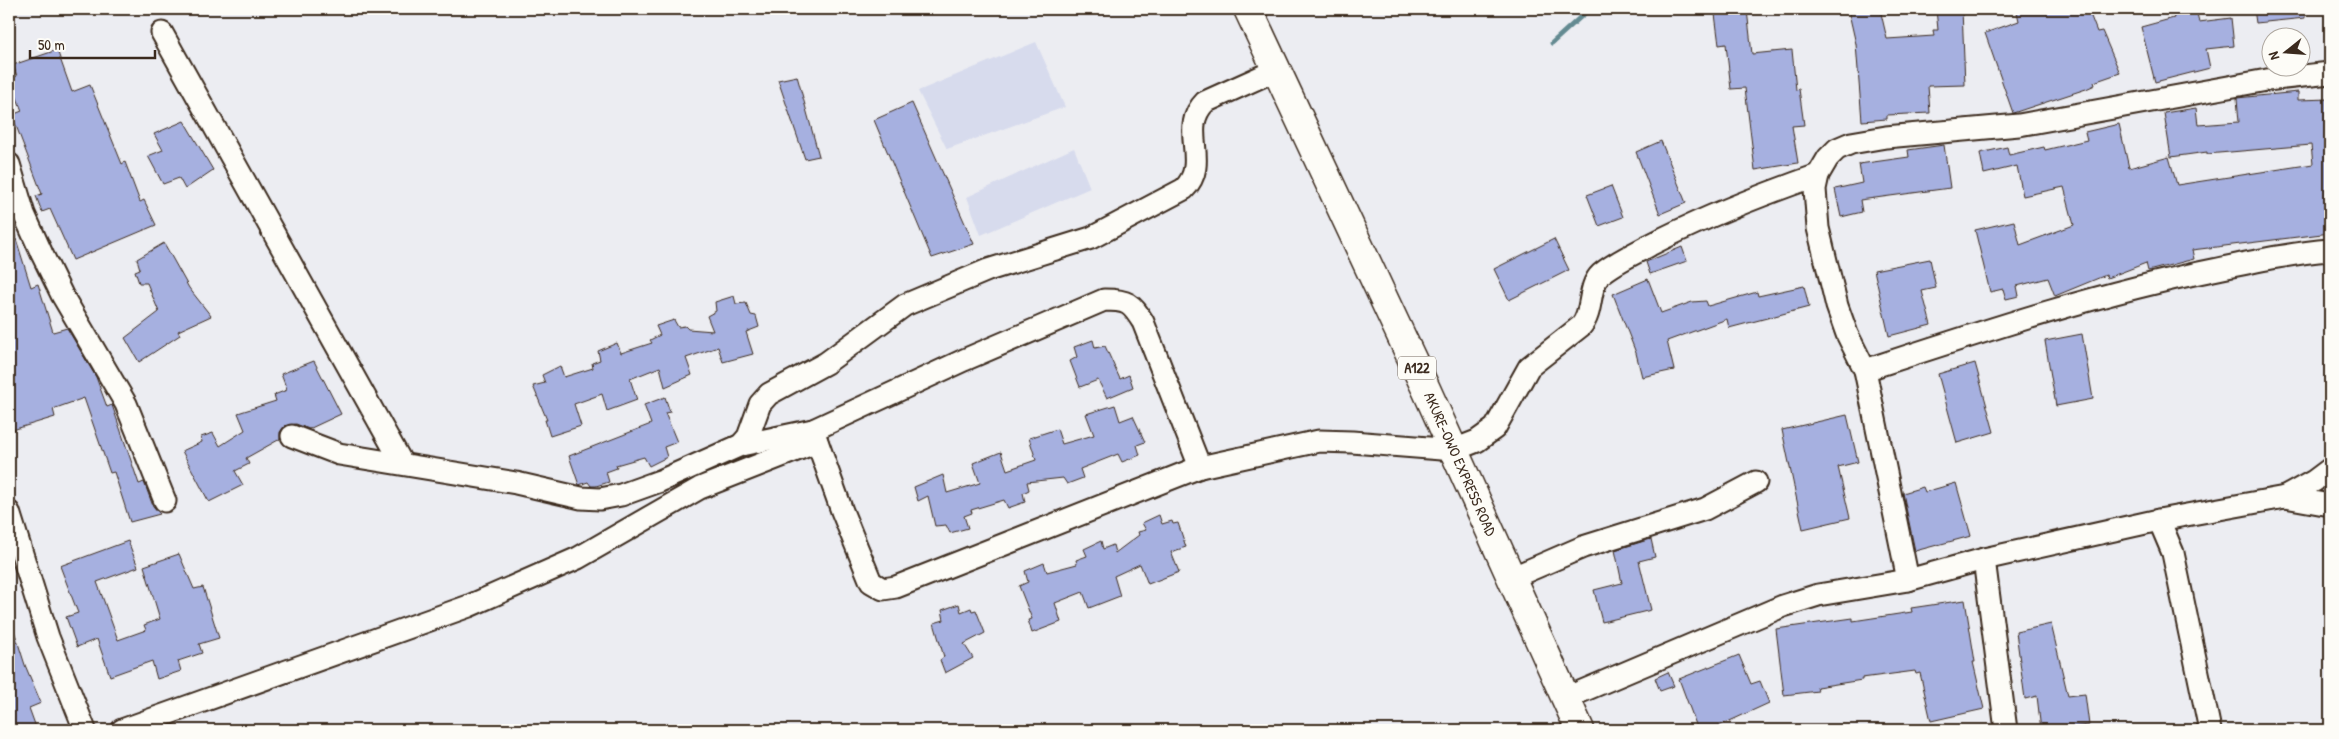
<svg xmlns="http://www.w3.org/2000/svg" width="2339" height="739" font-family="'Patrick Hand',sans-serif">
<rect width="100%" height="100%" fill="#ecedf2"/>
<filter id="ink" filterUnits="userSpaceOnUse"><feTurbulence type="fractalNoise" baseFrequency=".02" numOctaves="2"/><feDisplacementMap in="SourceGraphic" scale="10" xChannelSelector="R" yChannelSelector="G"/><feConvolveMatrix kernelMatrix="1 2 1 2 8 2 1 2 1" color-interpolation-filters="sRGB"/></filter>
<g filter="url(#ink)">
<g fill="#d7dbed">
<polygon points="1036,42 1065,107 947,149 918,91"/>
<polygon points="1074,148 1090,188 981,235 967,197"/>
</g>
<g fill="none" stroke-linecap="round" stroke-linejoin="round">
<polyline stroke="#648a91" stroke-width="5" points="1552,43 1585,13 1595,9"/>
</g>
<g fill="#a6b0e0" stroke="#3b2a1e">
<polygon points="1848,9 1880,9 1887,39 1934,36 1933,30 1938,30 1936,9 1962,9 1965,85 1928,86 1930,113 1887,115 1887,119 1862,121 1856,44"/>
<polygon points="2026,9 2088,9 2097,32 2102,31 2120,73 2094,82 2095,85 2086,89 2013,113 1985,33 2019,21 2017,12"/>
<polygon points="2196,9 2199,22 2231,18 2234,46 2206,49 2210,68 2155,82 2141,27 2174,18 2173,14"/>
<polygon points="2254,9 2305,9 2305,18 2256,23"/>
<polygon points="1747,10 1752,54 1792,50 1796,90 1799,89 1804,125 1792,126 1798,163 1755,170 1745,88 1731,89 1726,44 1719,45 1715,14"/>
<polygon points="57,50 72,92 90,85 122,164 125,162 140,202 144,200 156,225 73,260 50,209 42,212 36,196 42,194 12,115 22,111 10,79 17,76 13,65"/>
<polygon points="797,76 819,156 805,159 778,80"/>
<polygon points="2298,92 2298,100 2330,99 2330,233 2192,250 2194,259 2148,271 2146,263 2107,278 2106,275 2055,296 2048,278 2017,286 2019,296 2006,299 2003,289 1990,292 1975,230 2014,221 2020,245 2074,225 2064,187 2023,196 2017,166 1984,174 1980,153 2007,147 2009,155 2044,147 2045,150 2087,140 2085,132 2119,124 2129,168 2169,157 2177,185 2313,164 2311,145 2207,154 2207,152 2171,157 2164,113 2196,108 2198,125 2239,122 2237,98"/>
<polygon points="912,103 974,244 932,258 874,120"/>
<polygon points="184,121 213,170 185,189 179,178 163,184 148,156 163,150 154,134"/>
<polygon points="1661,141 1686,203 1660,214 1636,152"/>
<polygon points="1944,145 1950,188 1860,200 1862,212 1841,217 1835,189 1862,183 1859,164 1909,157 1908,150"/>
<polygon points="1611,186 1623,217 1599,226 1587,195"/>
<polygon points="12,226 31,287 38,284 53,332 67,328 96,377 107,407 112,405 139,484 144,482 153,506 160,514 130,522 114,472 110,473 84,398 53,409 55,417 9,431 9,342 13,340 9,328 9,227"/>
<polygon points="1554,239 1569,270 1509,300 1494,269"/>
<polygon points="164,243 189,288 211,316 178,331 180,335 139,362 125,338 159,312 147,283 139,283 135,271 140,269 137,259"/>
<polygon points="1682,247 1687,261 1650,274 1646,262"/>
<polygon points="1930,259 1936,288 1922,291 1931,325 1889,336 1874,270"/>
<polygon points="1648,279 1661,313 1692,302 1706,301 1708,306 1757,292 1758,296 1804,286 1809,307 1729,328 1727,319 1667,341 1674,370 1642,377 1636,353 1613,294"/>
<polygon points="734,296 736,304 746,303 751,315 756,316 759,327 746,332 753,354 723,362 718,347 686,358 692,375 665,387 660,367 630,379 637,400 607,411 602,394 574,404 581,426 550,436 545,420 547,420 533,386 545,383 542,375 560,366 564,377 593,368 592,363 600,360 598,351 617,343 621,353 652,343 650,340 660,335 656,326 674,320 678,327 685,326 688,329 713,331 707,316 716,311 715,302"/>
<polygon points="2082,334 2093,399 2056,406 2045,341"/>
<polygon points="1093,340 1095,348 1105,346 1120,379 1129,375 1133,387 1107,398 1098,380 1080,387 1070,361 1077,357 1074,347"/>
<polygon points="314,361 341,414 309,429 296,424 285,426 280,432 280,439 246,458 249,464 235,471 243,485 209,502 182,451 202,442 201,437 213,433 220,446 245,430 238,413 276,401 274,395 287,390 281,374"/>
<polygon points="1975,363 1994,432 1957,443 1938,374"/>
<polygon points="665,397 670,412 665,413 677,442 664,447 667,457 649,466 644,457 616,465 617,468 606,472 609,482 596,486 591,486 588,482 579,485 569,456 651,424 644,405"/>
<polygon points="1115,405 1120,421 1133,416 1145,442 1137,445 1140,455 1122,462 1118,454 1080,469 1083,478 1067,484 1063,478 1027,482 1029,490 1023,493 1025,502 1008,508 1004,500 971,510 972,513 964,516 968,528 950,533 946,525 935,526 928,496 918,501 914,487 943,475 947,493 980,483 973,463 1001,452 1007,470 1036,460 1029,438 1057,429 1062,444 1094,435 1086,414"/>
<polygon points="1847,415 1858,462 1838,467 1850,518 1803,529 1782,430"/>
<polygon points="1956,483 1971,536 1915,551 1903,493 1923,487 1925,492"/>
<polygon points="1159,515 1162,524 1172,521 1173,524 1178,523 1186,547 1171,552 1179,572 1148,584 1140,564 1114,576 1120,596 1089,608 1083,592 1055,603 1061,622 1032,633 1028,620 1032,619 1019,586 1028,582 1025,571 1044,563 1047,572 1077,564 1076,560 1087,556 1084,549 1101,541 1103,549 1113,545 1115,553 1139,535 1138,532 1146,530 1142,523"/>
<polygon points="1651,539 1655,557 1639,561 1651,610 1602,622 1594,590 1622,583 1615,550"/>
<polygon points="128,541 138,567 97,582 118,640 146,630 144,625 160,619 144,566 179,554 194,589 203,587 219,638 199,644 202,653 178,661 181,671 157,679 152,661 110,676 97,639 77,647 66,617 78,613 60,566"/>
<polygon points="1965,600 1975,662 1973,662 1984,709 1931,721 1920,673 1916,674 1915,671 1862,678 1862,680 1817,687 1818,691 1784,695 1776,629 1853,618 1853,621 1912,612 1911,608"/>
<polygon points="959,604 961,612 971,608 972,611 976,610 985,633 964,644 973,658 945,673 940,660 944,657 934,623 944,620 942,610"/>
<polygon points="9,621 11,621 25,665 41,703 29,708 37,730 9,730"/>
<polygon points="2051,624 2068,696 2085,694 2089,725 2041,730 2037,696 2025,699 2016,632"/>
<polygon points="1739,655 1751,684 1760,681 1769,703 1710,730 1698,730 1679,679"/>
<polygon points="1668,672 1674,686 1660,691 1655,678"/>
</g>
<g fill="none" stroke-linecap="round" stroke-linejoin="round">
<defs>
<g id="minor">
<polyline points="162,33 402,463"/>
<polyline points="9,164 24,214 42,254 62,295 126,404 165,501"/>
<path d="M1865,370C1981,332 2098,293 2218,269C2256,261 2292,253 2330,250"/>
<path d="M813,430L842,511L871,582L883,589L896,587L1200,467L1319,441L1352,442L1454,450L1477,441L1495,428L1529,367L1581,326C1594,311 1587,287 1601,274C1615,262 1634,254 1650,245C1704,217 1761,195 1818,175"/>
<path d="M292,436L339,454L516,483L581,498L600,499L621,495L660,481L741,445L748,437L760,404L769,394L826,363L905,305L988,270L1091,238L1184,189C1211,162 1178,129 1205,102L1276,70"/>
<path d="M741,445L813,430L964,360L1104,300C1128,300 1131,303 1143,322L1200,467"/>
<polyline points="2285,497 2314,481 2330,469"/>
<polyline points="9,512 48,637 85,730"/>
<polyline points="2159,520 2173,553 2210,730"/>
<polyline points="1984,559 2006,730"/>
<polyline points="1511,578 1583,547 1705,509 1756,482"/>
<polyline points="1908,580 1865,370 1847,334 1837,306 1818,228 1815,189 1818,175 1828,158 1837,149 1851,143 1886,137 2019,125 2267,80 2330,73"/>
<polyline points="1566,698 1783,606 1818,595 1908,580 1984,559 2159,520 2285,497 2330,505"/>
<polyline points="122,730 469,606 578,558 700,488 817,442"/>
</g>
<polyline id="highway" points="1248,9 1426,389 1580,730"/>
</defs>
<use href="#minor" stroke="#3b2a1e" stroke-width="25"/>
<use href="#highway" stroke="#3b2a1e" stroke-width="31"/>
<use href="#minor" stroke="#fdfcf7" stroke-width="21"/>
<use href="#highway" stroke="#fdfcf7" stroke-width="28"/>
</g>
</g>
<g text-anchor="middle" stroke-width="4" stroke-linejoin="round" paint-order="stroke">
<rect fill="#fdfcf7" stroke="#75695f" stroke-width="1" x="1398" y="356.5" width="38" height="23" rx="4"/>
<g font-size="14" font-weight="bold" fill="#3b2a1e">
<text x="1417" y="373">A122</text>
</g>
<g font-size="15" fill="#3b2a1e" stroke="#fdfcf7">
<text transform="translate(1460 464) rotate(66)" y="5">AKURE-OWO EXPRESS ROAD</text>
</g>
</g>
<rect width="2339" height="739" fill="none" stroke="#fdfcf7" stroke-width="30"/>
<rect x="15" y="15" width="2309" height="709" fill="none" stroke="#3b2a1e" stroke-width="2" filter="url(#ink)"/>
<g transform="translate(2286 52) rotate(253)"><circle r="24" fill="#fdfcf7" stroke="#afa8a0"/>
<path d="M0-4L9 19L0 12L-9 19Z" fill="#3b2a1e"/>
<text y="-8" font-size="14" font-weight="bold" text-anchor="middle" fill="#3b2a1e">N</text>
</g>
<path d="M30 50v8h125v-8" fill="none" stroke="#3b2a1e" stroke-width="2.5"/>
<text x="38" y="50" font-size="15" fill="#3b2a1e" stroke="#fdfcf7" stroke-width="4" paint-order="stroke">50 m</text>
</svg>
